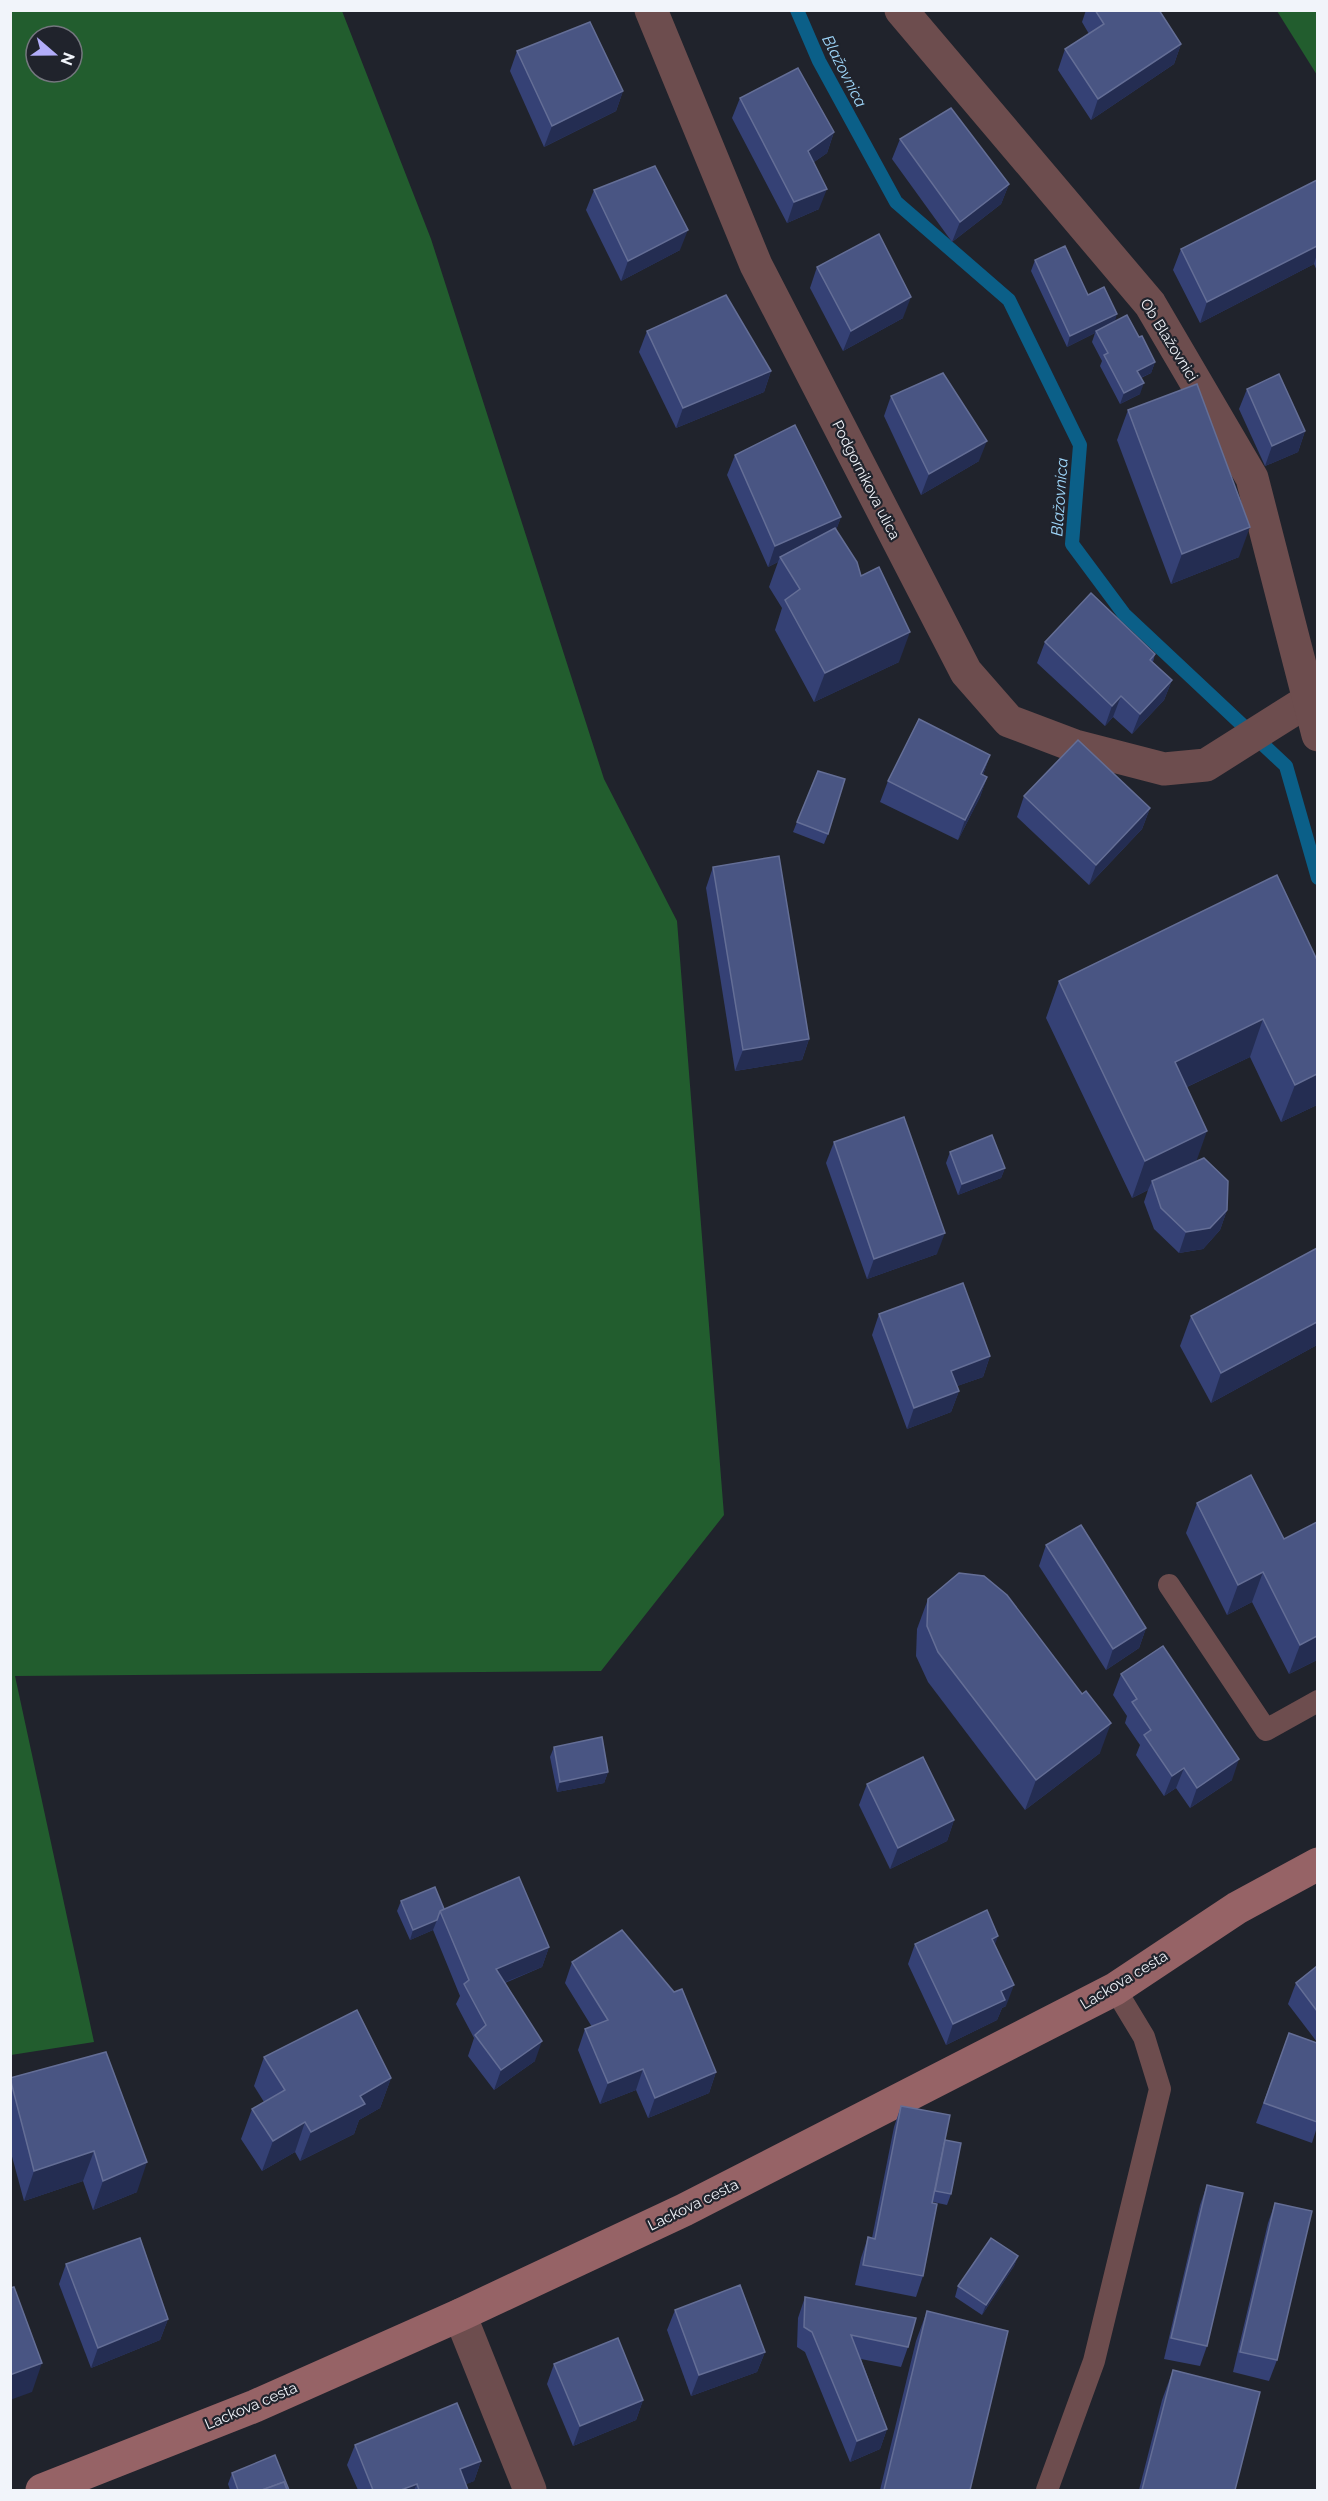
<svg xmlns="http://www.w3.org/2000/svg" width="1328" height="2501" font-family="Raleway,sans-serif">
<rect width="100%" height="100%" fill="#20232c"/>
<g fill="#225d2e" fill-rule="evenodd">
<path d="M11,10L342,11L431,239L604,779L677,921L724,1515L601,1671L15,1676L94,2042L11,2055ZM36,36H72V72H36Z"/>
<polygon points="1277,11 1317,11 1317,75"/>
</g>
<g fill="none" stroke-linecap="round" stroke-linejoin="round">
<polyline stroke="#0b5f88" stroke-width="14" points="797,10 819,61 896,202 1009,300 1080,445 1072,544 1124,614 1286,766 1318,878"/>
<g stroke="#6d4d4e" stroke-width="22">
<polyline points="1169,1585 1266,1730 1318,1701"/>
<polyline points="1047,2490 1094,2361 1160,2089 1144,2037 1115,1989"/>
</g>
<g stroke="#6d4d4e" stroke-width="33">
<polyline points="651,10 756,265 966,672 1009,721 1075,746 1164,769 1206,765 1309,700"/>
<polyline points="901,10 1150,304 1252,478 1318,735"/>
<polyline points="460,2315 530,2490"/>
</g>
<polyline stroke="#966366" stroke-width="33" points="42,2490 255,2406 460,2315 684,2210 1115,1989 1237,1908 1318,1864"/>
</g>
<g fill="#354175">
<polygon points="1086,10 1159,10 1181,44 1174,64 1091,120 1058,70 1065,49 1089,34 1082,22"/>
<polygon points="517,51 623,91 616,111 544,147 510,71"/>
<polygon points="740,98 834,132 827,153 814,162 819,209 787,223 732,118"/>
<polygon points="900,139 1009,184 1001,204 952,242 892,159"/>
<polygon points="1317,180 1317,271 1314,264 1200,323 1173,270 1181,249"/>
<polygon points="594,190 680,250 621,281 586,210"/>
<polygon points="1035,260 1088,295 1115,322 1139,337 1155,362 1151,373 1141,378 1140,394 1120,404 1100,366 1102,361 1092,342 1095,333 1067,347 1031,271"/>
<polygon points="817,267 903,318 843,351 810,288"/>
<polygon points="647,331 771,371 764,392 676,428 639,352"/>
<polygon points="1247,389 1305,431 1298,452 1265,466 1239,409"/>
<polygon points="891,396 979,461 921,495 884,416"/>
<polygon points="1128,410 1239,557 1171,584 1117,440"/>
<polygon points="735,455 841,517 836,530 861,576 899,662 814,702 775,630 782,608 769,587 778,562 768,567 727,475"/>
<polygon points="1045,642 1155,654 1153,662 1172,680 1164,700 1132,734 1113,717 1105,726 1037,663"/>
<polygon points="990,755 983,775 987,777 980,797 958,840 880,802 888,781"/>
<polygon points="1024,796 1150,808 1142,829 1089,885 1017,817"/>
<polygon points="797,822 828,834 824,844 793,832"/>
<polygon points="713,867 809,1039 802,1060 735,1071 706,888"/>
<polygon points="1317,960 1317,1105 1281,1122 1250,1057 1187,1087 1196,1162 1227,1210 1220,1230 1203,1249 1179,1253 1154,1229 1144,1202 1148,1190 1132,1198 1046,1018 1059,981"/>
<polygon points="834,1142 937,1254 867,1279 826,1163"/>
<polygon points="950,1152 1005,1168 1001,1178 958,1195 946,1163"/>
<polygon points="1317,1248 1317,1345 1211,1403 1180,1346 1191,1316"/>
<polygon points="879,1314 990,1356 983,1377 957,1386 959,1391 951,1412 907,1429 872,1335"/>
<polygon points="1251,1475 1317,1660 1289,1674 1252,1602 1227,1615 1186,1533 1197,1503"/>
<polygon points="1046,1545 1146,1628 1139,1648 1106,1670 1039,1566"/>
<polygon points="928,1599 1100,1753 1025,1810 928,1682 916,1656 917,1629"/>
<polygon points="1121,1674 1232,1780 1190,1808 1176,1788 1164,1796 1136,1755 1140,1745 1125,1723 1127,1716 1113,1695"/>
<polygon points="554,1747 608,1772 604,1783 557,1792 550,1757"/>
<polygon points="867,1784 954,1820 947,1841 890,1869 859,1805"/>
<polygon points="401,1901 444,1909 549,1947 542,1967 505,1983 535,2061 494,2090 468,2056 474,2038 456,2004 460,1996 433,1930 410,1940 397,1911"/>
<polygon points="915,1944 995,1945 1006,2006 1002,2008 997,2020 946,2045 908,1964"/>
<polygon points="572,1962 716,2072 709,2093 648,2118 636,2090 600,2104 578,2050 585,2029 592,2027 565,1983"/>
<polygon points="1317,1966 1317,2042 1288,2004 1296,1983"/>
<polygon points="1289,2033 1317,2043 1317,2127 1312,2143 1256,2123"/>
<polygon points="106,2052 137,2192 93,2210 83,2181 24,2201 10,2149 10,2078"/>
<polygon points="264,2057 391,2078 380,2108 359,2120 354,2134 300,2161 295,2152 262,2171 241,2139 252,2109 264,2102 254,2086"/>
<polygon points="901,2106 945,2140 951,2194 947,2205 933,2202 923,2276 916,2297 855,2285 861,2258 868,2237 872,2238 894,2127"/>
<polygon points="1207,2185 1207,2346 1200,2366 1164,2359 1200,2205"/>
<polygon points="1275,2203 1277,2360 1269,2381 1233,2372 1268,2223"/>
<polygon points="1018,2256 1014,2266 982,2315 955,2297 958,2286"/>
<polygon points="66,2264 168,2319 160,2340 91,2368 59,2284"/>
<polygon points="805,2297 908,2347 901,2367 861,2359 887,2429 880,2449 850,2462 805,2352 797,2347 798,2318"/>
<polygon points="675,2310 765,2352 757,2372 691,2396 667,2330"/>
<polygon points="927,2311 970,2490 880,2490 916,2341"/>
<polygon points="554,2364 643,2400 636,2420 573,2446 547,2384"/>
<polygon points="1173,2370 1235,2490 1139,2490 1162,2400"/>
<polygon points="355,2445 481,2461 474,2481 466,2484 468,2490 358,2490 347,2465"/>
<polygon points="232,2473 289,2490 230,2490 228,2484"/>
</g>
<g fill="#242d52">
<polygon points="1181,44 1174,64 1091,120 1098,99"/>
<polygon points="623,91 616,111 544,147 552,126"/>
<polygon points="834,132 827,153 801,171 808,151"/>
<polygon points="1009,184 1001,204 952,242 960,222"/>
<polygon points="827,189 819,209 787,223 794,202"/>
<polygon points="688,230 680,250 621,281 628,261"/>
<polygon points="1317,246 1317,254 1314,264 1200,323 1207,302"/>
<polygon points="911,297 903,318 843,351 851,331"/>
<polygon points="1117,314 1114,325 1096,331 1095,333 1067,347 1070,336"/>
<polygon points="1155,362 1151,373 1133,381 1137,371"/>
<polygon points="771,371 764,392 676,428 683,408"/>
<polygon points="1144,383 1140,394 1120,404 1124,393"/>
<polygon points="1305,431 1298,452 1265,466 1272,446"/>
<polygon points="987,441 979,461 921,495 929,474"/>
<polygon points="841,517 833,538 780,557 778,562 768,567 775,546"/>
<polygon points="1250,527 1239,557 1171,584 1182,554"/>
<polygon points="910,632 899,662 814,702 825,673"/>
<polygon points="1172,680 1164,700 1132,734 1140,714"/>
<polygon points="1121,696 1113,717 1105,726 1112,706"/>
<polygon points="990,755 983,775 981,774"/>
<polygon points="987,777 980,797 958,840 965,820"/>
<polygon points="1150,808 1142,829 1089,885 1096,865"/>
<polygon points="1263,1019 1250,1057 1161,1099 1175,1062"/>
<polygon points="809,1039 802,1060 735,1071 743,1050"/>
<polygon points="1317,1074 1317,1105 1281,1122 1295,1085"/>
<polygon points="1207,1131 1194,1168 1152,1181 1148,1190 1132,1198 1145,1161"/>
<polygon points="1005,1168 1001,1178 958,1195 962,1184"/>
<polygon points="1227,1210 1220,1230 1203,1249 1179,1253 1186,1232"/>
<polygon points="945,1233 937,1254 867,1279 874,1259"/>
<polygon points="1317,1322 1317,1345 1211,1403 1221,1373"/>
<polygon points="990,1356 983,1377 943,1391 951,1371"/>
<polygon points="959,1391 951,1412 907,1429 914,1408"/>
<polygon points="1263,1572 1252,1602 1227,1615 1238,1585"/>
<polygon points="1146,1628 1139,1648 1106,1670 1113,1649"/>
<polygon points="1317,1636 1317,1660 1289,1674 1300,1645"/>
<polygon points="1111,1723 1100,1753 1025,1810 1036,1780"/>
<polygon points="1239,1759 1232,1780 1190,1808 1197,1788"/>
<polygon points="1184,1768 1176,1788 1164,1796 1172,1776"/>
<polygon points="608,1772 604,1783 557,1792 560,1782"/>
<polygon points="954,1820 947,1841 890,1869 898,1848"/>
<polygon points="437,1920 433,1930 410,1940 413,1930"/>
<polygon points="998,1936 991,1956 992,1939"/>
<polygon points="549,1947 542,1967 489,1989 496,1969"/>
<polygon points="1014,1985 1006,2006 1002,2008 997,2020 946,2045 953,2024 1001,1991"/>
<polygon points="542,2041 535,2061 494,2090 501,2070"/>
<polygon points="643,2069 636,2090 600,2104 608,2083"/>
<polygon points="716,2072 709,2093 648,2118 655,2098"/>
<polygon points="391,2078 380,2108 359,2120 354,2134 300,2161 311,2132 360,2096"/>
<polygon points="305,2122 295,2152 262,2171 273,2141"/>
<polygon points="94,2151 83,2181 24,2201 34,2171"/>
<polygon points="147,2162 137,2192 93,2210 103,2181"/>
<polygon points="1018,2256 1014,2266 982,2315 986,2305"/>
<polygon points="168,2319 160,2340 91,2368 98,2348"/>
<polygon points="765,2352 757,2372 691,2396 699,2375"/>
<polygon points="42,2363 32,2392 10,2400 10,2375"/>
<polygon points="643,2400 636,2420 573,2446 580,2426"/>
<polygon points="887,2429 880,2449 850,2462 857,2441"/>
<polygon points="481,2461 474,2481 452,2490 460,2469"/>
<polygon points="417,2484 414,2490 401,2490"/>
</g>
<g fill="#495583" stroke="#646e96" stroke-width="1.5">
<polygon points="1095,10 1159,10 1181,44 1098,99 1065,49 1104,24"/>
<polygon points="590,22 623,91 552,126 517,51"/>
<polygon points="798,68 834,132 808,151 827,189 794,202 740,98"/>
<polygon points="951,108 1009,184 960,222 900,139"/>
<polygon points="655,166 688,230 628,261 594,190"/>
<polygon points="1317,180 1317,246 1207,302 1181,249"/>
<polygon points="879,234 911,297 851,331 817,267"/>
<polygon points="1065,246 1088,295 1104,287 1117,314 1070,336 1035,260"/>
<polygon points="726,295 771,371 683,408 647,331"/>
<polygon points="1127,315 1139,337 1142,336 1155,362 1137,371 1144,383 1124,393 1104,355 1108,353 1096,331"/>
<polygon points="943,373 987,441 929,474 891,396"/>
<polygon points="1279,374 1305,431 1272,446 1247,389"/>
<polygon points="1197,384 1250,527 1182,554 1128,410"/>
<polygon points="795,425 841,517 775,546 735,455"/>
<polygon points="835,528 857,562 861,576 879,567 910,632 825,673 785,600 800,589 780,557"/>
<polygon points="1091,593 1155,654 1150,660 1172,680 1140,714 1121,696 1112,706 1045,642"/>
<polygon points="919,719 990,755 981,774 987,777 965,820 888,781"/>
<polygon points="1078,740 1150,808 1096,865 1024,796"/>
<polygon points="818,771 845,779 828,834 797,822"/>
<polygon points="779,856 809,1039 743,1050 713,867"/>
<polygon points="1277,875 1317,960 1317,1074 1295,1085 1263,1019 1175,1062 1207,1131 1145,1161 1059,981"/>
<polygon points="904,1117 945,1233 874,1259 834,1142"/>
<polygon points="992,1135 1005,1168 962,1184 950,1152"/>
<polygon points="1204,1158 1228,1181 1227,1210 1210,1228 1186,1232 1161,1208 1152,1181"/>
<polygon points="1317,1248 1317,1322 1221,1373 1191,1316"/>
<polygon points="963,1283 990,1356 951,1371 959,1391 914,1408 879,1314"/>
<polygon points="1251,1475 1284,1539 1317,1522 1317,1636 1300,1645 1263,1572 1238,1585 1197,1503"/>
<polygon points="1081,1525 1146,1628 1113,1649 1046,1545"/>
<polygon points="959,1573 984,1576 1007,1595 1082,1694 1086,1691 1111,1723 1036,1780 938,1652 927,1626 928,1599"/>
<polygon points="1163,1646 1239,1759 1197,1788 1184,1768 1172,1776 1144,1735 1151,1730 1132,1702 1137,1699 1121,1674"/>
<polygon points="602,1737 608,1772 560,1782 554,1747"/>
<polygon points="923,1757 954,1820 898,1848 867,1784"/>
<polygon points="519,1877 549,1947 496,1969 542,2041 501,2070 475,2035 486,2025 464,1984 469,1980 440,1911"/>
<polygon points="435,1887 444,1909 440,1911 437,1920 413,1930 401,1901"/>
<polygon points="987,1910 998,1936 992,1939 1014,1985 1001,1991 1005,2000 953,2024 915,1944"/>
<polygon points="622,1930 674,1992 682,1989 716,2072 655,2098 643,2069 608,2083 585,2029 608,2020 572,1962"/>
<polygon points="1317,1966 1317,2011 1296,1983"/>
<polygon points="357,2010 391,2078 360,2096 365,2104 311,2132 305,2122 273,2141 252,2109 285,2090 264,2057"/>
<polygon points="1289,2033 1317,2043 1317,2122 1264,2103"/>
<polygon points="106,2052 147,2162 103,2181 94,2151 34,2171 10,2078"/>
<polygon points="901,2106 950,2115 932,2203 937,2204 923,2276 863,2265 868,2237 875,2239"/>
<polygon points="945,2140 961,2143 951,2194 935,2191"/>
<polygon points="1207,2185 1243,2193 1207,2346 1171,2338"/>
<polygon points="1275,2203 1312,2211 1277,2360 1240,2352"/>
<polygon points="140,2238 168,2319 98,2348 66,2264"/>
<polygon points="991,2238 1018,2256 986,2305 958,2286"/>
<polygon points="740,2285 765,2352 699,2375 675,2310"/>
<polygon points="14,2287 42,2363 10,2375 10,2288"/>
<polygon points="805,2297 916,2318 908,2347 851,2335 887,2429 857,2441 812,2332 804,2327"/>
<polygon points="927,2311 1008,2331 970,2490 884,2490"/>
<polygon points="618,2338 643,2400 580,2426 554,2364"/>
<polygon points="1173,2370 1260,2392 1235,2490 1142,2490"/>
<polygon points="457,2403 481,2461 460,2469 468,2490 419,2490 417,2484 401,2490 373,2490 355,2445"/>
<polygon points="275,2455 289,2490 287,2490 284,2482 262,2490 238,2490 232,2473"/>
<polygon points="284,2482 287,2490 262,2490"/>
</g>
<g text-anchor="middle" stroke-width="4.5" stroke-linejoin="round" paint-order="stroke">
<g font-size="15" fill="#f1f4fa" stroke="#20232c">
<text transform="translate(1169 340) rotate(58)" y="5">Ob Blažovnici</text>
<text transform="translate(866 480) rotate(63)" y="5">Podgornikova ulica</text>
<text transform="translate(1124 1980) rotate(-31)" y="5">Lackova cesta</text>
<text transform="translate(693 2205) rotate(-26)" y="5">Lackova cesta</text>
<text transform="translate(251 2406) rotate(-23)" y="5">Lackova cesta</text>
</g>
<g font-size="16" font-style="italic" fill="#9fd7fb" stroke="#20232c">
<text transform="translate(845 71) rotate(63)" y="6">Blažovnica</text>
<text transform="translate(1059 497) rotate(-86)" y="6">Blažovnica</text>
</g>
</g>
<rect width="1328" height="2501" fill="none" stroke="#f1f4fa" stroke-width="24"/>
<g transform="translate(54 54) rotate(110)"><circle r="28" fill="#20232c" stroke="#74777e" stroke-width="1.5"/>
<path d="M0-4.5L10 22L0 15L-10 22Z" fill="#b2adf9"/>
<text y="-9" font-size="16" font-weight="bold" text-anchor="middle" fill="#f1f4fa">N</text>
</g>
</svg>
